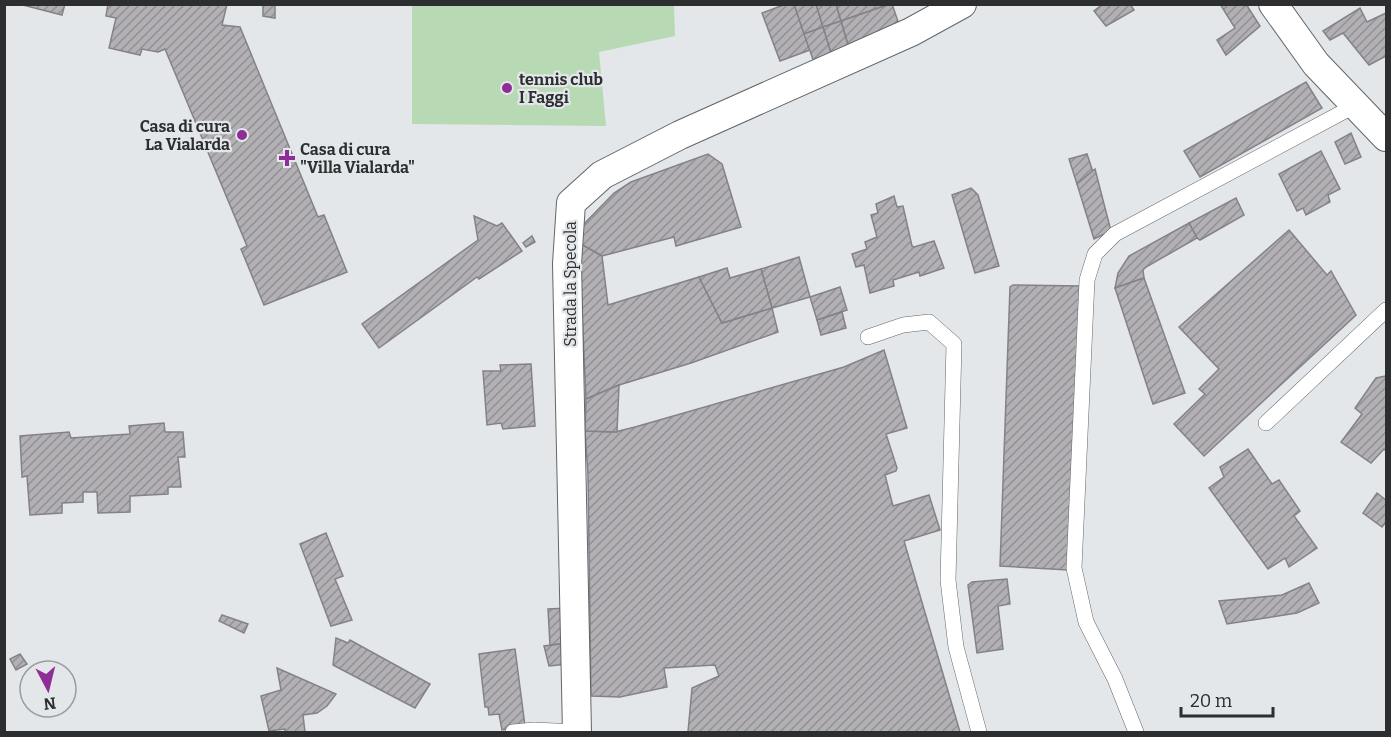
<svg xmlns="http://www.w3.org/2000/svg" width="1391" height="737" font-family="Bitter,serif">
<defs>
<pattern id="building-hatch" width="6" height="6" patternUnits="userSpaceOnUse" patternTransform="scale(1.5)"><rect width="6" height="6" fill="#b2b0b4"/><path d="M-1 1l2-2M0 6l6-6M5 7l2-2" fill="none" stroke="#919093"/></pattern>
</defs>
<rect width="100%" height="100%" fill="#e3e7ea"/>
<polygon fill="#b7dab5" points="412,5 674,5 675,36 599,52 606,126 412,124"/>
<g fill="url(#building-hatch)" stroke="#848286" stroke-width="1.5">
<polygon points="19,4 65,4 62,15"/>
<polygon points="108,4 227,4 222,25 240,27 318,217 324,215 347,272 264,305 241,249 247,246 165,49 158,52 142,49 140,55 109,48 116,18 106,16"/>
<polygon points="263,4 275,4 275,18 263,16"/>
<polygon points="786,4 794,4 810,50 780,61 762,13"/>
<polygon points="794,4 816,4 823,27 804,34"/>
<polygon points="816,4 836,4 841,21 823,27"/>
<polygon points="836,4 890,4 841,21"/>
<polygon points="890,4 892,4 902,33 850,52 841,21"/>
<polygon points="1103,4 1130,4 1134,10 1106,26 1094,11"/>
<polygon points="1220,4 1246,4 1260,26 1226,55 1217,40 1235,28"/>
<polygon points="1360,8 1367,22 1386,13 1386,56 1369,65 1343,33 1330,40 1323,31"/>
<polygon points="841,21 850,52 833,60 823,27"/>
<polygon points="823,27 833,60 816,68 804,34"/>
<polygon points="1306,82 1322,108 1200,177 1184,151"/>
<polygon points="1351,133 1361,157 1345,164 1335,142"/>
<polygon points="1321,151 1340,189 1328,195 1330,202 1306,215 1303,208 1297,211 1279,174"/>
<polygon points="708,154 722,164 741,227 676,246 674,237 602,256 579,243 580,228 614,193 631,182"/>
<polygon points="1087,154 1093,172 1077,184 1069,159"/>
<polygon points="1095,169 1111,231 1094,239 1077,184"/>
<polygon points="971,188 978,195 999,266 975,273 952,195"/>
<polygon points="894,196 897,207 903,206 912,246 914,247 934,241 944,268 920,276 919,272 893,280 894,286 870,293 864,265 856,267 852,254 867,249 865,242 877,237 871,215 878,213 876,204"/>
<polygon points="1236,198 1244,215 1200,240 1197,238 1189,223"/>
<polygon points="474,216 497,226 502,223 522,251 479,279 477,277 379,348 362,324 478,240"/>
<polygon points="1189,223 1197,238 1146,267 1143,270 1144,278 1115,288 1118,273 1129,256"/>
<polygon points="1289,230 1327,275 1331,271 1356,315 1204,456 1174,424 1205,394 1199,389 1219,369 1179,327"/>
<polygon points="532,236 535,242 526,247 523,243"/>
<polygon points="579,243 602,256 608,305 699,277 722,323 772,308 778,332 691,363 619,385 586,399"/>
<polygon points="799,257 810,297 772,308 761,269"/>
<polygon points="727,268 730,278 761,269 772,308 722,323 699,277"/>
<polygon points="1144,278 1185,393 1153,404 1115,288"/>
<polygon points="1013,285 1081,286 1068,570 1000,566 1010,287"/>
<polygon points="840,287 847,310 817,320 810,297"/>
<polygon points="842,312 846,328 821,335 817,320"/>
<polygon points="884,350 907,428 886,434 897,468 896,471 885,475 893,506 929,495 940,530 904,541 960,732 688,732 692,688 719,676 715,665 664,668 667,687 620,697 591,696 588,474 585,431 615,432 635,427 844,367"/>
<polygon points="531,364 535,426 503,429 501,423 487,425 483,371 501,371 500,365"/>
<polygon points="1386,376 1386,451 1384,449 1371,463 1341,442 1362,414 1355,408 1376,378"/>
<polygon points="619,385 617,432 585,431 586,399"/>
<polygon points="164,423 165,432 183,432 185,457 178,457 181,487 168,487 168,494 130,496 130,512 98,513 97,492 83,492 83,502 62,503 62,513 30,515 27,476 22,477 20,436 69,432 71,438 130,434 129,426"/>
<polygon points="1248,449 1272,484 1279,480 1300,511 1294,516 1317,548 1289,567 1285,558 1268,569 1209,488 1224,477 1220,467"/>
<polygon points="1377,493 1386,500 1386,522 1382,527 1363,513"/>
<polygon points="326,533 343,576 335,579 352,620 331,626 300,544"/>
<polygon points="1007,579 1010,604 998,606 1003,649 977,653 968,585 972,582"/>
<polygon points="1309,583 1319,603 1297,613 1227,624 1219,601 1282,595"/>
<polygon points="568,608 568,643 550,645 548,609"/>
<polygon points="222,615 248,624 244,633 219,621"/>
<polygon points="336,638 348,643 350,640 430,684 415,708 333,665"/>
<polygon points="568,643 568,664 549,666 544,646"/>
<polygon points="515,649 525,726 502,730 499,714 489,715 488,707 485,707 479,654"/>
<polygon points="20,654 27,664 16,670 10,659"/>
<polygon points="277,668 336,694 327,706 317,713 303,715 305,732 285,732 285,729 269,731 261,696 281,690"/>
</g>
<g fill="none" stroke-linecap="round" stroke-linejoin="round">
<defs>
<g id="lane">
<polyline points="868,337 903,325 929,322 954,344 948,580 956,647 979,732"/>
<polyline points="1266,423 1386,310"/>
<polyline points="513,732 534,730 577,732"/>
<polyline points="1136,732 1115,679 1086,622 1074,568 1087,280 1095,254 1115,234 1356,105"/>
</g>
<g id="street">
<polyline points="1273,4 1316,64 1386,137"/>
<polyline points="577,732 567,264 571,203 602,175 680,135 911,32 962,4"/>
</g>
</defs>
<use href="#lane" stroke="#626669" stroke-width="16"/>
<use href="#street" stroke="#626669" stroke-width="30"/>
<use href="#lane" stroke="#fff" stroke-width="15"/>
<use href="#street" stroke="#fff" stroke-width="28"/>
</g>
<g fill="#8e2d95" stroke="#e3e7ea" stroke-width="2">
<circle cx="507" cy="88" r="6"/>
<circle cx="242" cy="135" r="6"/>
<path d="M284 149h6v6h6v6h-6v6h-6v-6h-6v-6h6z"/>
</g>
<g text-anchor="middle" stroke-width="4.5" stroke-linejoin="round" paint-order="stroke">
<g font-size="16" font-weight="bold" fill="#2c2e2f" stroke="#e3e7ea" text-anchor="start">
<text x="519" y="85">tennis club<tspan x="519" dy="18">I Faggi</tspan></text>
<text x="230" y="132" text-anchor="end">Casa di cura<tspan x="230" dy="18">La Vialarda</tspan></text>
<text x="300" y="155">Casa di cura<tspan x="300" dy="18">"Villa Vialarda"</tspan></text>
</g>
<g font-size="16" fill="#2c2e2f" stroke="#e3e7ea">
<text transform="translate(570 284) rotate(-90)" y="6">Strada la Specola</text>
</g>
</g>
<rect width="1391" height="737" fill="none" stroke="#2c2e2f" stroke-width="12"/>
<g transform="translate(48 689) rotate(173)"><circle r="28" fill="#e3e7ea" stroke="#9a9d9f" stroke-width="1.5"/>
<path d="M0-4.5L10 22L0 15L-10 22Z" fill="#8e2d95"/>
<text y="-9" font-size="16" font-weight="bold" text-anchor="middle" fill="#2c2e2f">N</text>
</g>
<path d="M1181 707v9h92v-9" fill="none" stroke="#2c2e2f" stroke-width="3"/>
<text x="1190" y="707" font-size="18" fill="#2c2e2f" stroke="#e3e7ea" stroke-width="4.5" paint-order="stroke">20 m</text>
</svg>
